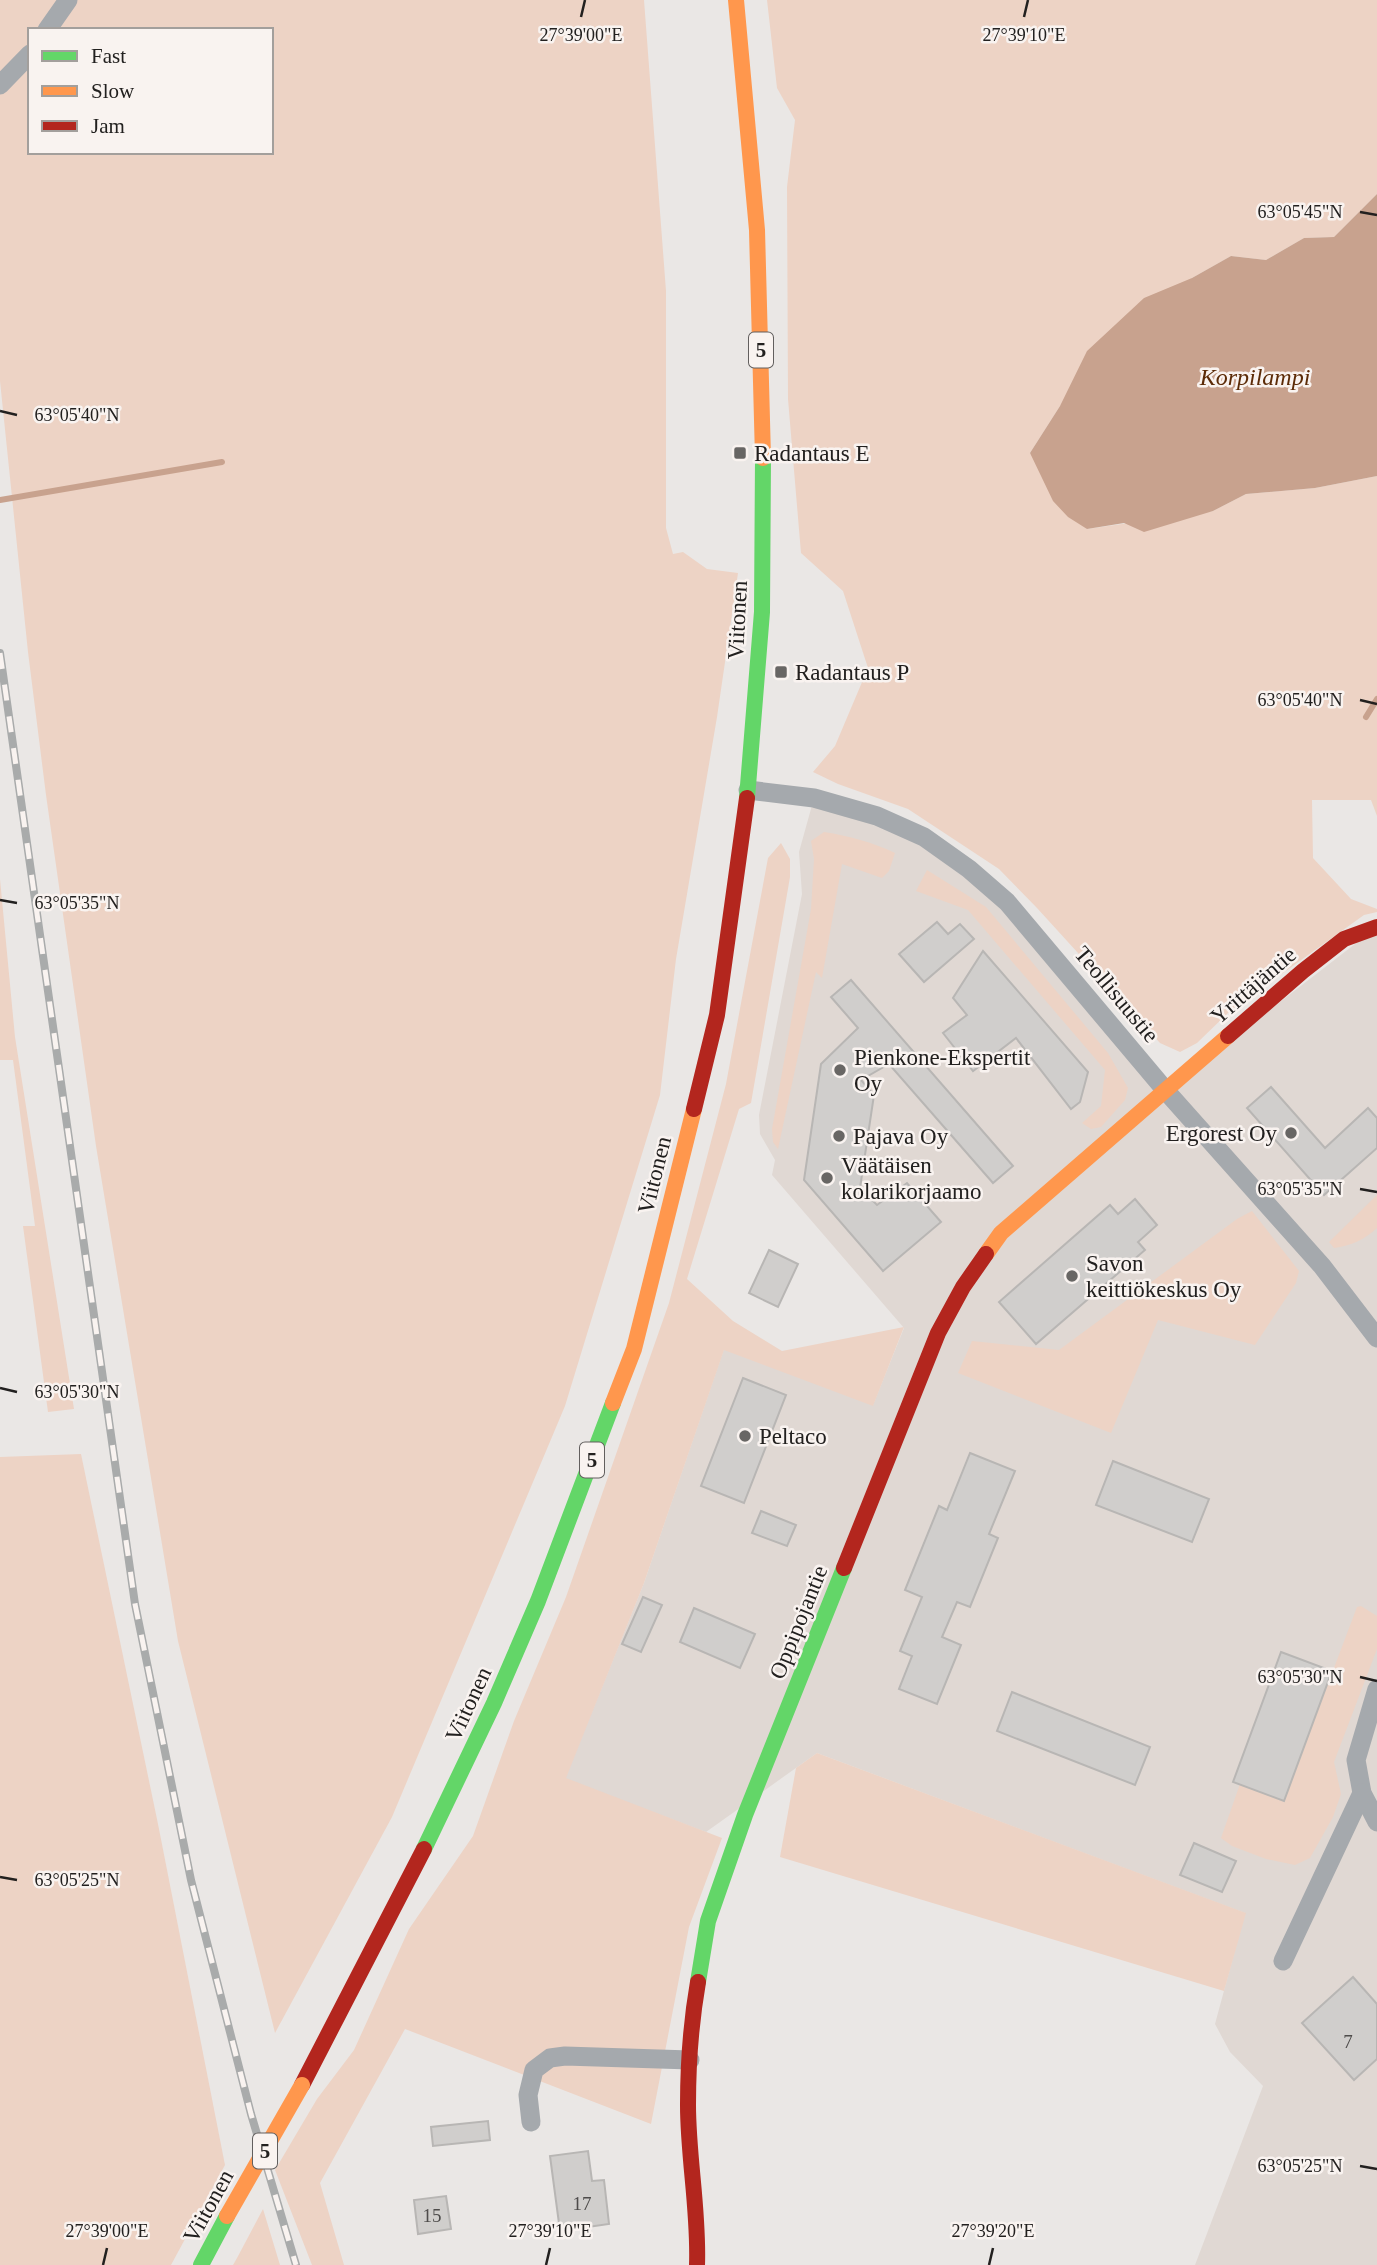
<svg xmlns="http://www.w3.org/2000/svg" width="1377" height="2265" font-family="'Times New Roman',serif">
<rect width="100%" height="100%" fill="#eae7e5"/>
<polygon fill="#e0d8d3" points="814,798 877,816 1007,902 1166,1090 1377,927 1377,2265 1195,2265 1263,2086 1230,2052 1215,2024 1245,1913 817,1753 706,1832 565,1779 644,1583 724,1349 873,1405 904,1328 772,1175 775,1160 760,1134 759,1115 802,894 799,852"/>
<g fill="#edd3c5" fill-rule="evenodd">
<path d="M0,0H644L666,291V528L673,554L683,552L707,569L738,573L717,717L676,959L660,1095L565,1406L392,1817L275,2033L178,1641L96,1146L46,795L28,652L0,381ZM30,30H271V152H30Z"/>
<polygon points="767,0 1377,0 1377,194 1334,237 1304,238 1266,260 1231,256 1192,278 1060,406 1030,453 1087,529 1213,511 1246,494 1315,488 1377,476 1377,816 1371,800 1312,800 1313,858 1351,899 1377,909 1377,912 1364,915 1230,1011 1197,1043 1180,1052 1160,1043 1037,908 999,869 908,809 838,784 813,772 835,746 868,668 843,591 801,553 788,399 787,187 795,120 777,88"/>
<path d="M824,832C849,836 872,842 895,853L889,871L882,878L842,864L822,978L816,972L778,1149L773,1142L772,1129L811,909L814,859L811,841Z"/>
<polygon points="781,843 790,859 790,877 751,1103 739,1109 687,1279 733,1321 782,1351 904,1327 873,1406 724,1350 644,1583 566,1778 722,1838 689,1927 651,2124 405,2029 320,2183 344,2265 312,2265 275,2170 317,2099 354,2050 409,1929 473,1836 514,1721 566,1597 669,1303 726,1084 768,858"/>
<polygon points="927,870 986,907 1108,1053 1128,1088 1125,1100 1101,1127 1091,1129 1082,1123 1101,1106 1105,1070 968,910 916,891"/>
<polygon points="0,879 15,1037 74,1409 48,1412 23,1226 35,1226 13,1060 0,1060"/>
<path d="M1377,1195V1228C1365,1239 1351,1246 1334,1248L1329,1242Z"/>
<polygon points="1252,1211 1299,1271 1296,1283 1255,1345 1158,1320 1111,1433 958,1373 972,1341 1059,1350 1237,1219"/>
<polygon points="81,1454 158,1824 225,2165 171,2265 0,2265 0,1457"/>
<polygon points="1361,1606 1377,1616 1377,1649 1334,1762 1341,1794 1333,1817 1310,1858 1295,1865 1266,1859 1232,1846 1221,1838 1240,1784 1284,1800 1357,1607"/>
<polygon points="817,1753 1246,1913 1224,1991 780,1857 796,1768"/>
<polygon points="263,2209 280,2265 233,2265 237,2258"/>
</g>
<polygon fill="#c8a28e" points="1377,194 1377,476 1315,488 1246,494 1213,511 1144,532 1124,523 1087,529 1068,517 1053,501 1030,453 1060,406 1087,351 1144,298 1192,278 1231,256 1266,260 1304,238 1334,237"/>
<g fill="none" stroke-linecap="round" stroke-linejoin="round">
<g stroke="#c8a28e" stroke-width="6">
<polyline points="0,500 222,462"/>
<polyline points="1366,717 1377,699"/>
</g>
</g>
<g fill="#d0cecc" stroke="#b8b6b4" stroke-width="2">
<polygon points="937,922 948,934 960,924 974,939 924,982 899,954"/>
<polygon points="983,951 1088,1072 1080,1102 1071,1109 1016,1038 973,1071 943,1033 967,1015 953,998"/>
<polygon points="851,980 1013,1166 993,1183 889,1064 861,1080 874,1095 860,1188 877,1205 907,1183 941,1222 883,1271 804,1180 821,1064 858,1028 831,997"/>
<polygon points="1271,1087 1325,1148 1368,1108 1377,1118 1377,1148 1324,1195 1247,1108"/>
<polygon points="1135,1199 1157,1225 1138,1242 1145,1250 1036,1344 999,1302 1110,1205 1118,1214"/>
<polygon points="769,1250 798,1264 778,1307 749,1293"/>
<polygon points="743,1378 786,1395 744,1503 701,1486"/>
<polygon points="970,1453 1015,1471 989,1534 998,1538 970,1607 957,1602 942,1637 961,1645 937,1704 899,1689 912,1656 900,1651 922,1597 905,1590 939,1506 947,1510"/>
<polygon points="1113,1461 1209,1499 1192,1542 1096,1505"/>
<polygon points="761,1511 796,1525 787,1546 752,1533"/>
<polygon points="643,1597 662,1605 641,1652 622,1644"/>
<polygon points="694,1608 755,1634 740,1668 680,1642"/>
<polygon points="1281,1652 1332,1671 1284,1801 1233,1782"/>
<polygon points="1012,1692 1150,1747 1135,1785 997,1731"/>
<polygon points="1194,1843 1236,1861 1222,1892 1180,1875"/>
<polygon points="1353,1977 1377,2004 1377,2059 1354,2080 1302,2023"/>
<polygon points="488,2121 490,2140 433,2146 431,2127"/>
<polygon points="588,2151 592,2181 604,2180 609,2224 560,2231 550,2156"/>
<polygon points="446,2196 451,2229 418,2234 414,2200"/>
</g>
<g fill="none" stroke-linecap="round" stroke-linejoin="round">
<g stroke="#a5a9ad" stroke-width="19">
<polyline points="47,30 68,0"/>
<polyline points="0,85 30,54"/>
<polyline points="748,790 814,798 877,816 924,837 969,869 1007,902 1166,1091 1322,1266 1377,1338"/>
<polyline points="1377,1689 1356,1760 1362,1793 1377,1822"/>
<polyline points="1283,1961 1362,1793"/>
<polyline points="531,2122 528,2095 534,2070 550,2058 565,2056 690,2060"/>
</g>
<g stroke="#63d668" stroke-width="16">
<polyline points="747,798 762,612 763,458"/>
<polyline points="424,1849 494,1703 538,1601 613,1403"/>
<polyline points="698,1982 708,1921 745,1815 844,1568"/>
<polyline points="201,2265 227,2216"/>
</g>
<g stroke="#ff974d" stroke-width="16">
<polyline points="736,0 757,230 763,458"/>
<polyline points="986,1254 1001,1233 1228,1036"/>
<polyline points="613,1403 634,1349 694,1109"/>
</g>
<g stroke="#b3261e" stroke-width="16">
<polyline points="1228,1036 1303,971 1344,939 1377,927"/>
<polyline points="694,1109 717,1015 747,798"/>
<polyline points="844,1568 938,1333 963,1287 986,1254"/>
<polyline points="302,2085 424,1849"/>
<path d="M697,2265C699,2211 688,2158 688,2105C688,2064 691,2022 698,1982"/>
</g>
<defs>
<polyline id="rail" points="0,653 135,1604 191,1880 251,2114 296,2265"/>
</defs>
<use href="#rail" stroke="#a9abab" stroke-width="8"/>
<use href="#rail" stroke="#f9f3f0" stroke-width="5" stroke-dasharray="16" stroke-linecap="butt"/>
<polyline stroke="#ff974d" stroke-width="16" points="227,2216 302,2085"/>
</g>
<path fill="none" stroke="#22201f" stroke-width="2.5" d="M581,17L585,0M1024,17L1028,0M1360,212L1377,215M0,411L17,415M1360,700L1377,704M0,900L17,903M1360,1189L1377,1192M0,1388L17,1392M1360,1677L1377,1681M0,1877L17,1880M1360,2166L1377,2169M103,2265L107,2248M546,2265L550,2248M989,2265L993,2248"/>
<g fill="#686664" stroke="#f9f3f0" stroke-width="2.5">
<rect x="733" y="446" width="14" height="14" rx="3.5"/>
<rect x="774" y="665" width="14" height="14" rx="3.5"/>
<circle cx="840" cy="1070" r="7"/>
<circle cx="1291" cy="1133" r="7"/>
<circle cx="839" cy="1136" r="7"/>
<circle cx="827" cy="1178" r="7"/>
<circle cx="1072" cy="1276" r="7"/>
<circle cx="745" cy="1436" r="7"/>
</g>
<g text-anchor="middle" stroke-width="5" stroke-linejoin="round" paint-order="stroke">
<g font-size="19" fill="#4e4c4b">
<text x="1348" y="2048">7</text>
<text x="582" y="2210">17</text>
<text x="432" y="2222">15</text>
</g>
<g fill="#f9f3f0" stroke="#625f5e" stroke-width="2">
<rect x="749" y="332.5" width="24" height="35" rx="5"/>
<rect x="580" y="1442.5" width="24" height="35" rx="5"/>
<rect x="253" y="2133.5" width="24" height="35" rx="5"/>
</g>
<g font-size="21" font-weight="bold" fill="#22201f">
<text x="761" y="357">5</text>
<text x="592" y="1467">5</text>
<text x="265" y="2158">5</text>
</g>
<g font-size="23" fill="#22201f" stroke="#f9f3f0" text-anchor="start">
<text x="754" y="461">Radantaus E</text>
<text x="795" y="680">Radantaus P</text>
<text x="854" y="1065">Pienkone-Ekspertit<tspan x="854" dy="26">Oy</tspan></text>
<text x="1277" y="1141" text-anchor="end">Ergorest Oy</text>
<text x="853" y="1144">Pajava Oy</text>
<text x="841" y="1173">Väätäisen<tspan x="841" dy="26">kolarikorjaamo</tspan></text>
<text x="1086" y="1271">Savon<tspan x="1086" dy="26">keittiökeskus Oy</tspan></text>
<text x="759" y="1444">Peltaco</text>
</g>
<g font-size="23" fill="#22201f" stroke="#f9f3f0">
<text transform="translate(737 620) rotate(-87)" y="8">Viitonen</text>
<text transform="translate(1253 985) rotate(-41)" y="8">Yrittäjäntie</text>
<text transform="translate(1117 994) rotate(50)" y="8">Teollisuustie</text>
<text transform="translate(654 1175) rotate(-76)" y="8">Viitonen</text>
<text transform="translate(798 1622) rotate(-68)" y="8">Oppipojantie</text>
<text transform="translate(468 1704) rotate(-65)" y="8">Viitonen</text>
<text transform="translate(208 2206) rotate(-61)" y="8">Viitonen</text>
</g>
<g font-size="24" font-style="italic" fill="#5c2b07" stroke="#f9f3f0">
<text x="1255" y="385">Korpilampi</text>
</g>
</g>
<g font-size="18" text-anchor="middle" fill="#22201f" stroke="#f9f3f0" stroke-width="5" stroke-linejoin="round" paint-order="stroke">
<text x="581" y="41">27°39'00"E</text>
<text x="1024" y="41">27°39'10"E</text>
<text x="1300" y="218">63°05'45"N</text>
<text x="77" y="421">63°05'40"N</text>
<text x="1300" y="706">63°05'40"N</text>
<text x="77" y="909">63°05'35"N</text>
<text x="1300" y="1195">63°05'35"N</text>
<text x="77" y="1398">63°05'30"N</text>
<text x="1300" y="1683">63°05'30"N</text>
<text x="77" y="1886">63°05'25"N</text>
<text x="1300" y="2172">63°05'25"N</text>
<text x="107" y="2237">27°39'00"E</text>
<text x="550" y="2237">27°39'10"E</text>
<text x="993" y="2237">27°39'20"E</text>
</g>
<rect x="28" y="28" width="245" height="126" fill="#f9f3f0" stroke="#a39f9c" stroke-width="2"/>
<rect x="42" y="51" width="35" height="10" fill="#63d668" stroke="#a39f9c" stroke-width="2"/>
<text x="91" y="63" font-size="21" fill="#22201f">Fast</text>
<rect x="42" y="86" width="35" height="10" fill="#ff974d" stroke="#a39f9c" stroke-width="2"/>
<text x="91" y="98" font-size="21" fill="#22201f">Slow</text>
<rect x="42" y="121" width="35" height="10" fill="#b3261e" stroke="#a39f9c" stroke-width="2"/>
<text x="91" y="133" font-size="21" fill="#22201f">Jam</text>
</svg>
